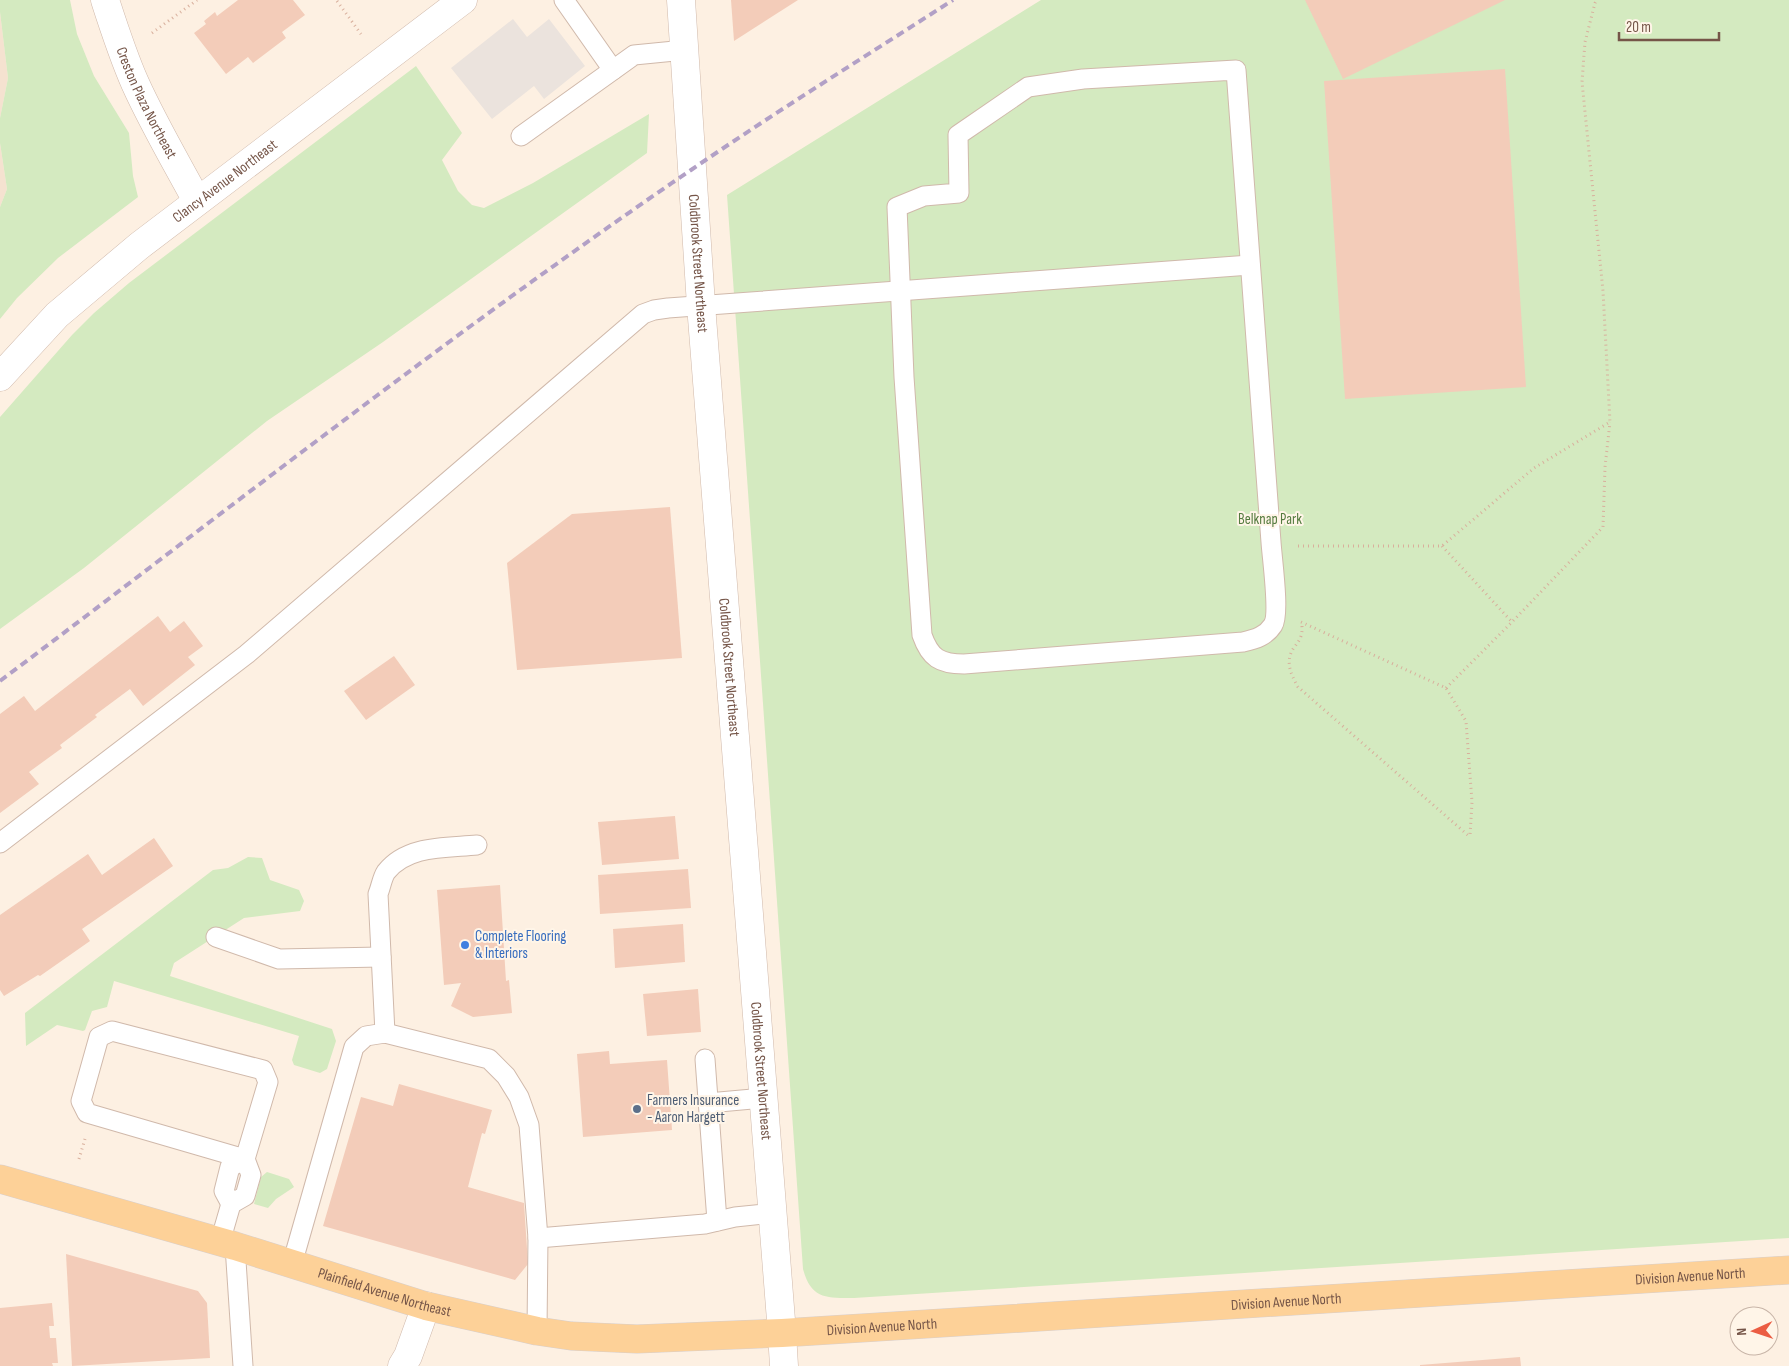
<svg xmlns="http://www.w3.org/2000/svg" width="1789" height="1366" font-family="'Sofia Sans Condensed',sans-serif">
<rect width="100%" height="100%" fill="#fdf0e2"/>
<g fill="#f5e2d0">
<polygon points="0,12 8,78 0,118"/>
<polygon points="0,143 7,189 0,207"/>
</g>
<polygon fill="#ebe3dd" points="513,19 527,37 549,19 585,66 544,99 534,86 492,119 451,68"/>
<g fill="#d4eac0">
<polygon points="0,0 70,0 77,34 94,76 129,133 133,176 138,197 58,258 17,298 0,319 0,207 7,189 0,143 0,118 8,78 0,12"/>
<path d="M1041,0H1789V1238L854,1298C826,1298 811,1299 803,1269L727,195Z"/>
<polygon points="416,66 462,133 442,160 458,191 472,205 484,208 533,183 649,114 647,153 383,342 267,421 84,568 0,629 0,417 72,335 94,313 129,283"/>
<polygon points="248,857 262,858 270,880 299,890 304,901 300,911 244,918 174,963 170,976 332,1029 336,1041 327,1069 320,1073 294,1065 292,1060 299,1036 114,981 107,1007 92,1011 85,1030 83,1031 57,1025 26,1046 25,1013 213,870 228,868"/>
<polygon points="267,1172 289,1179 294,1187 276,1199 268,1208 254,1204 261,1177"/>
</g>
<g fill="#f3ccb9">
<polygon points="238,0 293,0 305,15 282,32 286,38 253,63 248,57 226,74 194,33 206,24 204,21 215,12 217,16"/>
<polygon points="731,0 798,0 734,41"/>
<polygon points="1305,0 1505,0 1343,79"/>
<polygon points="1505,69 1526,387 1345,399 1324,81"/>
<polygon points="670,507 682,658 517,670 507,563 572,514"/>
<polygon points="158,616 170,632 184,621 203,646 188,657 195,665 143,706 130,689 95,715 97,717 60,745 62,748 29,772 39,784 0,813 0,714 24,696 35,711"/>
<polygon points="394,656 415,685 366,720 344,691"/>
<polygon points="675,816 679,859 602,865 598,822"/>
<polygon points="154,838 173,866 82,929 90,941 40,976 38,975 4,996 0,990 0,915 88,854 102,875"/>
<polygon points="688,869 691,908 600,914 598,875"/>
<polygon points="500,885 506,981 509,980 512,1013 473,1017 451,1006 461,983 444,985 437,890"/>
<polygon points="683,924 685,962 615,968 613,929"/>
<polygon points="698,989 701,1032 647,1036 643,994"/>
<polygon points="609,1051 610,1064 667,1060 672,1130 583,1137 577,1054"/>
<polygon points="399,1084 492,1110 485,1134 482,1133 468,1187 524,1203 528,1264 515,1280 323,1226 361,1097 393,1106"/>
<polygon points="66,1254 198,1291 207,1303 210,1358 72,1366"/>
<polygon points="52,1303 54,1326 49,1326 50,1338 56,1338 58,1363 52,1363 53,1366 0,1366 0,1308"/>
<polygon points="1520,1357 1521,1366 1420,1366 1420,1365"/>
</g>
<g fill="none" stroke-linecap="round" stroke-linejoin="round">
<defs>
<g id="service">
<polyline points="564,0 613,70"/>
<path d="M1236,70L1271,542C1272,558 1280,614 1273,625C1266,636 1256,639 1243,642L964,664C940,664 930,658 922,635L904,377L897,207L924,196L959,193L958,135L1028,87L1083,79Z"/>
<polyline points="521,136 634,55 685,50"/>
<polyline points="0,843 247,654 643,314 654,310 668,308 1250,265"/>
<polyline points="216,937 279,959 381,957"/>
<path d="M385,1033L378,894C381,887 382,878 386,872C407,845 446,848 477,845"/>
<polyline points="705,1059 717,1221"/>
<polyline points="708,1103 764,1098"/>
<polyline points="231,1204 224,1191 230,1167 245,1159"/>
<polyline points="538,1238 705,1224 735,1217 773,1213"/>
<polyline points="220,1242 231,1204 245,1196 251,1175 245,1159 268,1082 263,1070 112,1031 99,1037 81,1101 87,1113 245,1159"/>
<polyline points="235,1246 243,1366"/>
<polyline points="292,1264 354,1047 366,1036 385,1033 489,1059 506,1076 519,1097 529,1125 538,1238 537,1331"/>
</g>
<g id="minor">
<path id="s1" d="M105,0C114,28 123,56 135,83C153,123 176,162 197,201"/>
<polyline points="402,1366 408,1356 426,1306"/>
</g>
<g id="tertiary">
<path id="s2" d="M681,0L701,305L782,1333"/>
<path id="s3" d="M0,377L57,315L139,246L463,0"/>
</g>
<polyline id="secondary" points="782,1333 784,1366"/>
<g id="primary">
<path id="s4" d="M0,1179L235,1246L426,1306L537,1331L571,1336L637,1339L782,1333L1789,1270"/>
</g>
</defs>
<use href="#service" stroke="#d0b9ab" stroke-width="21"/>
<use href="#minor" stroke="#d0b9ab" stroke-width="29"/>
<use href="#tertiary" stroke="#d0b9ab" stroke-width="29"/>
<use href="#secondary" stroke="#d3b8a8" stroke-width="29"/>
<use href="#primary" stroke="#d8cfcc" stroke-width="29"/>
<g stroke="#d8af9c" stroke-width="3" stroke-dasharray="1 4" stroke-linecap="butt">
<polyline points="337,1 361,34"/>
<polyline points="152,33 197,0"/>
<polyline points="1298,546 1442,546 1534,468 1610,422 1603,291 1582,82 1585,42 1595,3 1597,0"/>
<polyline points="1442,546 1512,622"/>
<polyline points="1301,622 1446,688 1466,721 1472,802 1470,836"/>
<path d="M1302,626C1303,643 1293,644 1290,656C1287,667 1293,678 1298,687L1470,837"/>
<polyline points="1446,688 1512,622 1603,527 1605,467 1610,422"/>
<polyline points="79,1159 85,1139"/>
</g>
<use href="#service" stroke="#fff" stroke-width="19"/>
<use href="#minor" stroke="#fff" stroke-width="28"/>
<use href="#tertiary" stroke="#fff" stroke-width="28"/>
<use href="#secondary" stroke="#fff" stroke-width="28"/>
<use href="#primary" stroke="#fdd198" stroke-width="28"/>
<path stroke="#b2a0c6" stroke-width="4" stroke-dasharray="8 5" stroke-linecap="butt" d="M0,681C229,509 454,331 691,170C777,111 866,56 953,0"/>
</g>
<circle fill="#3f7fe0" stroke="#fff5e8" stroke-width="2" cx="465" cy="945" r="5"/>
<circle fill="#5c6f8a" stroke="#fff5e8" stroke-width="2" cx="637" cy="1109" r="5"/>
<g text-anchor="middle" stroke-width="4" stroke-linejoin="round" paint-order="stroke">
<g font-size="15" fill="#755548" stroke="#fff5e8">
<text dy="5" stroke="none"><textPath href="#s1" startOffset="111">Creston Plaza Northeast</textPath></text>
<text dy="5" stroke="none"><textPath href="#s3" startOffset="299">Clancy Avenue Northeast</textPath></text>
<text dy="5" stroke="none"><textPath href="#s2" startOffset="264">Coldbrook Street Northeast</textPath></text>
<text dy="5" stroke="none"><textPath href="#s2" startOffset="669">Coldbrook Street Northeast</textPath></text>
<text dy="5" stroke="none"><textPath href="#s2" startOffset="1074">Coldbrook Street Northeast</textPath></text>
<text dy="5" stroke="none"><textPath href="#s4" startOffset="1714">Division Avenue North</textPath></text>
<text dy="5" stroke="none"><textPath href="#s4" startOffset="401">Plainfield Avenue Northeast</textPath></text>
<text dy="5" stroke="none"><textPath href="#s4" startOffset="1309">Division Avenue North</textPath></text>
<text dy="5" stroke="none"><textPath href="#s4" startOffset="904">Division Avenue North</textPath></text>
</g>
<g font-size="15" fill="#547b3f" stroke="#fff5e8">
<text x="1270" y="524">Belknap Park</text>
</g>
<g font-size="15" fill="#366cbe" stroke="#fff5e8" text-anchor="start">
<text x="475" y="941">Complete Flooring<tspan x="475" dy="17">&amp; Interiors</tspan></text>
</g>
<g font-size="15" fill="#4e5e75" stroke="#fff5e8" text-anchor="start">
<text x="647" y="1105">Farmers Insurance<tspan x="647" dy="17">- Aaron Hargett</tspan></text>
</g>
</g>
<g transform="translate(1754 1331) rotate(267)"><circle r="24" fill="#fff5e8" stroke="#c8b5a8"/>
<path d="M0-4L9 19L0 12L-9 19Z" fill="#eb5d43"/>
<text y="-8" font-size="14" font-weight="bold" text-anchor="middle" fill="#755548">N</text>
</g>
<path d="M1619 32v8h100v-8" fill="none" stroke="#755548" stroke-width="2.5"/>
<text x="1626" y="32" font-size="15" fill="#755548" stroke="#fff5e8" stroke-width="4" paint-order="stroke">20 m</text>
</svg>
